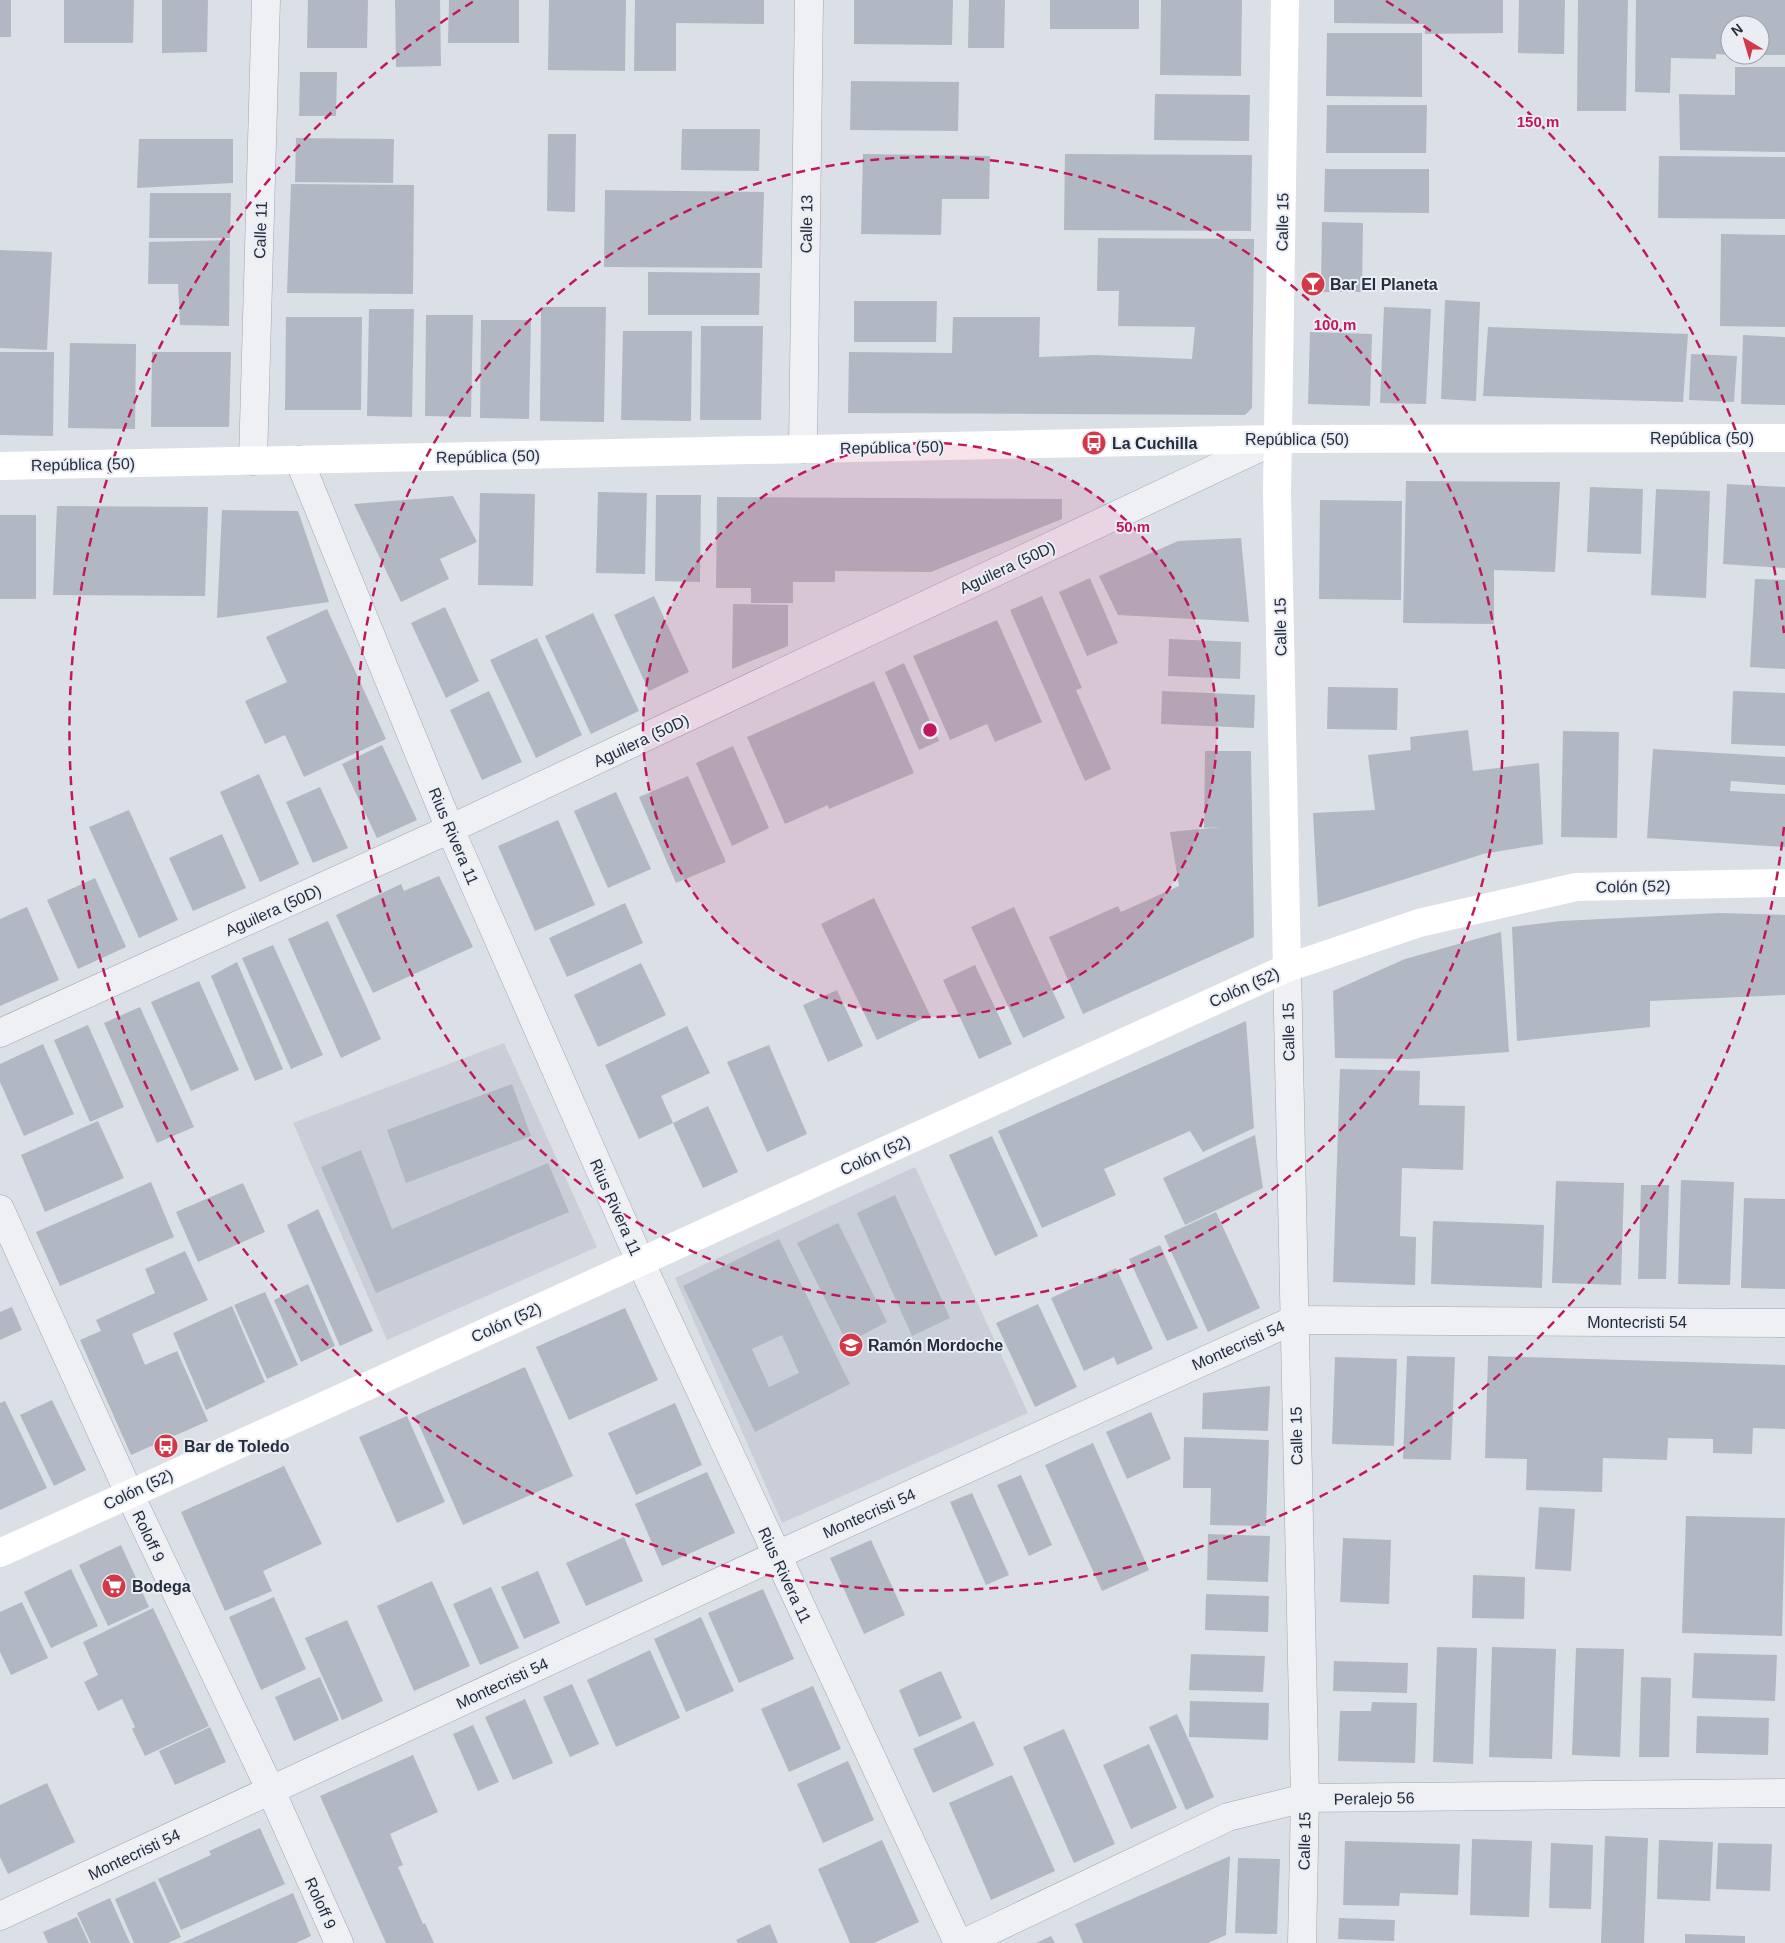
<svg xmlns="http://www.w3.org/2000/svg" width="1785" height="1943" font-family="Arial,sans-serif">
<rect width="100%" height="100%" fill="#dbdfe6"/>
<g fill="#c9ced8">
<polygon points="504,1043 597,1247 387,1340 293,1123"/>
<polygon points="915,1167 1028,1413 782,1523 675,1278"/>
</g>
<g fill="#b2b8c3" fill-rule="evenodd">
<rect x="0" y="0" width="11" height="37"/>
<polygon points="64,0 134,0 133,43 64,43"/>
<polygon points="162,0 208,0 207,52 162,53"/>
<polygon points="308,0 368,0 367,48 307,48"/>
<polygon points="395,0 440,0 441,66 396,67"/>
<polygon points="449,0 519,0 519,43 448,43"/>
<polygon points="549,0 626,0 625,71 548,70"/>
<polygon points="635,0 764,0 764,24 676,23 676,71 634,71"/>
<polygon points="854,0 953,0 952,45 854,44"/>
<polygon points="969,0 1005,0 1004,48 968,48"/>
<rect x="1050" y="0" width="89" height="29"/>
<polygon points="1161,0 1242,0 1241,76 1160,75"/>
<polygon points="1334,0 1503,0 1503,33 1425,34 1425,24 1334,23"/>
<polygon points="1519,0 1565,0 1564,54 1518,53"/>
<polygon points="1578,0 1628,0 1626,111 1577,111"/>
<polygon points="1636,0 1785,0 1785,55 1760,55 1760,25 1730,25 1730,55 1716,54 1716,59 1671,58 1670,93 1635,92"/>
<polygon points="1327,33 1422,33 1422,97 1326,96"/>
<polygon points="1735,67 1785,67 1785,152 1680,150 1679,94 1735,95"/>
<polygon points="300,72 337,72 336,116 299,116"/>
<polygon points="851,81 959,82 958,131 850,130"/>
<polygon points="1155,94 1250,95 1249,141 1154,140"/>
<polygon points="1327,105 1427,105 1426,153 1326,153"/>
<polygon points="682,129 760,129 759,171 681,170"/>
<polygon points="548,134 576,134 575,212 547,211"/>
<polygon points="296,138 394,139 393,183 295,182"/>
<polygon points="139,139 233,139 233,183 137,188"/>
<polygon points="863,154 990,156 989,199 942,199 941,235 861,234"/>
<polygon points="1065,154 1252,155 1251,231 1064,230"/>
<polygon points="1659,156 1785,157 1785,219 1658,218"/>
<polygon points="1325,169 1429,169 1429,213 1324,212"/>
<polygon points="291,184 414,185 413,294 287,293"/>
<polygon points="605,190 764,192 762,268 604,267"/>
<polygon points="150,193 231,193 230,238 149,238"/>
<polygon points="1322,222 1363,223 1362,292 1321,292"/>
<polygon points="1721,234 1785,235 1785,327 1720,326"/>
<polygon points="1098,238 1254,239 1252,408 1245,415 848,413 849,352 952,353 953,317 1040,317 1039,357 1095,355 1192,359 1195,327 1118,326 1119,291 1097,291"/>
<polygon points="230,240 229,326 180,325 178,284 148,284 149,242"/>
<polygon points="0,250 52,252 47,350 0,348"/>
<polygon points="648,272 760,273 759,315 648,315"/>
<polygon points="1445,300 1480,302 1476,401 1441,399"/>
<polygon points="854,301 937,301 936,342 854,342"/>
<polygon points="541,307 606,307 604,422 540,421"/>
<polygon points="1384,307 1431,309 1426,404 1380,403"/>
<polygon points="369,309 414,309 412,417 367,416"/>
<polygon points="426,315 473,315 471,417 425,416"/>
<polygon points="286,317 362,317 361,410 285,410"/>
<polygon points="481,320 531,320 529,419 480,418"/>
<polygon points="701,326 763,326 761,420 700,420"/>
<polygon points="1488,327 1688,334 1683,402 1483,396"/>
<polygon points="623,331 692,331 691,421 621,420"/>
<polygon points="1310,332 1372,334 1370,406 1308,404"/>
<polygon points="1743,335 1785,337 1785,405 1741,404"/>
<polygon points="70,343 136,344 135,429 68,428"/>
<polygon points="0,352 54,352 53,436 0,435"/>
<polygon points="152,352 231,352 229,427 151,427"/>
<polygon points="1691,354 1737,356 1734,402 1689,400"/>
<polygon points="1406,481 1560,482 1555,572 1494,570 1494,624 1403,623"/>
<polygon points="1727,484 1785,487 1785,568 1723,564"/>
<polygon points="1590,487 1643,489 1641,554 1587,552"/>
<polygon points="1656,489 1710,491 1706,598 1651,595"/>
<polygon points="598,492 647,493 645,574 596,573"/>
<polygon points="480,493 535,494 533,586 478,585"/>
<polygon points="656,495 701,495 700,582 655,581"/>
<polygon points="453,496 477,542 440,559 449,579 401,602 354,504"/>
<polygon points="717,497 1062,499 1062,519 931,572 835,571 835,582 793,582 793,603 751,603 751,588 716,588"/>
<polygon points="1320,500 1402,501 1401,600 1319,599"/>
<polygon points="57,506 208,507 205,596 53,595"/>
<polygon points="222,510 298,511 329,602 217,618"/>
<rect x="0" y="515" width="36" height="84"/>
<polygon points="1241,538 1249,622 1118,615 1099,576 1178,541"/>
<polygon points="1090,578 1118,643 1087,656 1059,592"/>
<polygon points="1755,579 1785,580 1785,669 1750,667"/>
<polygon points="654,596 689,672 649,691 614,615"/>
<polygon points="1042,596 1082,688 1076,690 1111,769 1085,781 1010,610"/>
<polygon points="733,604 788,605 788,646 732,669"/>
<polygon points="445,607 479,681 446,698 411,623"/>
<polygon points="327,609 386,739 304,777 285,735 265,744 245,701 287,682 266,637"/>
<polygon points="593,613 639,711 591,734 545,636"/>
<polygon points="997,620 1042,722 995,742 987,724 950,740 913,656"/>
<polygon points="537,638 582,735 536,758 490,660"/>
<polygon points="1169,639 1241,642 1240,679 1168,676"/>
<polygon points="904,663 939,741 919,750 885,672"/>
<polygon points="874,681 914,773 829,809 828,805 785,824 747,737"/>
<polygon points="1328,687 1398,688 1397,730 1327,729"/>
<polygon points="489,691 522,762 482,780 450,710"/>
<polygon points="1162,691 1255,695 1254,728 1161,724"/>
<polygon points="1733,691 1785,693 1785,746 1731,744"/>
<polygon points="1468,730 1473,771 1539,763 1543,844 1483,854 1318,907 1313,813 1375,810 1368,755 1411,750 1410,737"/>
<polygon points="1563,731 1619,732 1617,838 1561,837"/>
<polygon points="382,745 417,820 377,838 342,764"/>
<polygon points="733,746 769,828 732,846 696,763"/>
<polygon points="1653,749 1785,757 1785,785 1731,781 1730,791 1785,794 1785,847 1647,838"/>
<polygon points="1205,751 1251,751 1254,937 1083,1014 1049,937 1118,906 1121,912 1179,886 1170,832 1221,827 1204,828"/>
<polygon points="259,774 299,864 260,882 220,792"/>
<polygon points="688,776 726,862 676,883 639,797"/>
<polygon points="320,787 348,848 313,863 286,802"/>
<polygon points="616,792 651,869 608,888 574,811"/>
<polygon points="129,810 178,920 139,938 89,827"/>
<polygon points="558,820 595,905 535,931 498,846"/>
<polygon points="222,834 246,888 193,911 169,858"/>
<polygon points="439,876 473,947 373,993 336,915 401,884 404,891"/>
<polygon points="95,878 126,947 78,969 47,900"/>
<polygon points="874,898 930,1015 877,1040 821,924"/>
<polygon points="625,903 643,943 567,977 549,938"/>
<polygon points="27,907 59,980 0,1006 0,919"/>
<polygon points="1014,907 1065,1018 1023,1038 971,927"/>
<polygon points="1720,913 1785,915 1785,995 1650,1001 1650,1027 1517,1041 1512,927 1561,921"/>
<polygon points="328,921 381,1039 341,1058 288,939"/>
<polygon points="1501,932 1509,1052 1410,1059 1335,1058 1333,991 1405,959"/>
<polygon points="273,945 323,1055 291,1069 242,958"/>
<polygon points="237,962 283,1069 255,1081 211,976"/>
<polygon points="641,963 666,1015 598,1047 574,995"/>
<polygon points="975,965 1012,1044 979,1059 943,980"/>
<polygon points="199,981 239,1070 191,1091 151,1002"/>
<polygon points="837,990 863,1046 828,1062 803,1005"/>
<polygon points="140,1007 194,1127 157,1143 104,1023"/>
<polygon points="1246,1021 1254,1128 1203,1152 1190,1131 1104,1169 1116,1195 1042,1228 998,1131"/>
<polygon points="88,1025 124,1107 90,1122 54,1040"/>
<polygon points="687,1026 710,1073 661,1096 673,1123 639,1139 605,1065"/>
<polygon points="43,1044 74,1114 24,1136 0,1082 0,1064"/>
<polygon points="769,1045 807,1134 767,1152 727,1062"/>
<polygon points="1340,1069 1420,1071 1419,1105 1465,1106 1463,1170 1402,1168 1400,1236 1416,1237 1415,1285 1333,1282"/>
<polygon points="512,1084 531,1136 406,1183 387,1130"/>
<polygon points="708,1106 738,1172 703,1188 673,1123"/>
<polygon points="98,1121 124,1178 45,1212 21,1155"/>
<polygon points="1255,1135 1263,1188 1185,1225 1163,1178"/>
<polygon points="992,1136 1038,1236 995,1256 949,1155"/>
<polygon points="361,1150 392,1229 548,1163 569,1212 376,1293 321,1167"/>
<polygon points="1681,1180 1734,1182 1730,1285 1678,1284"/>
<polygon points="1556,1181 1624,1183 1621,1285 1552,1283"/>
<polygon points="151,1182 174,1237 60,1286 36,1232"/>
<polygon points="243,1183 265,1232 198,1262 176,1212"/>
<polygon points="1641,1185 1669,1185 1666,1279 1638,1279"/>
<polygon points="895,1195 950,1318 912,1336 857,1213"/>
<polygon points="1744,1198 1785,1199 1785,1289 1741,1288"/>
<polygon points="318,1209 373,1331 340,1346 287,1225"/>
<polygon points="1216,1212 1260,1308 1208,1332 1164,1236"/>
<polygon points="1433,1221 1544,1225 1542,1288 1431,1284"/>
<polygon points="838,1223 887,1322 847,1343 797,1243"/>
<path d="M779,1239L850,1384L755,1432L683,1286ZM782,1335L799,1373L769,1387L752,1349Z"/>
<polygon points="1160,1245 1198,1328 1167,1341 1129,1259"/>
<polygon points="185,1251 208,1300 132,1334 145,1365 177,1351 208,1421 131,1455 80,1340 101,1331 96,1320 155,1293 145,1269"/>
<polygon points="1116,1268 1153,1349 1117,1365 1114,1357 1084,1371 1051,1298"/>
<polygon points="308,1284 335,1346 301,1362 274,1300"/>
<polygon points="265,1292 298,1365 267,1379 234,1305"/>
<polygon points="1038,1304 1077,1387 1035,1407 996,1323"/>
<polygon points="232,1306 265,1382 206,1410 173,1333"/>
<polygon points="12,1307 22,1330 0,1340 0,1312"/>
<polygon points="625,1308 658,1380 569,1420 536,1347"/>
<polygon points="1407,1356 1455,1357 1451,1460 1403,1459"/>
<polygon points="1488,1356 1785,1365 1785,1429 1753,1428 1752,1454 1713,1453 1713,1439 1668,1438 1667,1460 1603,1458 1602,1492 1526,1490 1527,1459 1485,1458"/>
<polygon points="1335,1357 1397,1359 1394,1446 1332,1444"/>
<polygon points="525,1367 573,1476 463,1525 415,1416"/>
<polygon points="1270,1386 1268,1431 1202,1429 1203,1393"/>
<polygon points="52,1400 86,1470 54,1486 20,1415"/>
<polygon points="5,1401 47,1488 0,1510 0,1403"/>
<polygon points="675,1403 702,1465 636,1495 608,1433"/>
<polygon points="1151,1412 1171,1459 1127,1479 1106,1432"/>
<polygon points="407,1416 445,1502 397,1523 359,1437"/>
<polygon points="1184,1437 1269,1440 1266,1526 1210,1525 1211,1488 1183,1488"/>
<polygon points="1093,1443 1149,1570 1102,1591 1045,1465"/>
<polygon points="284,1466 322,1544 263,1571 272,1591 225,1611 181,1512"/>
<polygon points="707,1472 735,1533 662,1566 635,1504"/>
<polygon points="1021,1475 1052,1545 1029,1556 997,1485"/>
<polygon points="972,1493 1009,1575 986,1585 950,1502"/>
<polygon points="1539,1507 1575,1509 1571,1571 1535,1569"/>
<polygon points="1686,1516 1785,1518 1782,1636 1682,1633"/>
<polygon points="1208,1534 1270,1536 1268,1582 1207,1580"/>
<polygon points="624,1537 643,1581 586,1606 566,1563"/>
<polygon points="1343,1538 1391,1540 1389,1604 1340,1602"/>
<polygon points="871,1540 905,1615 864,1634 830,1558"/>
<polygon points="121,1545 149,1607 108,1626 79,1565"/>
<polygon points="71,1569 98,1626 51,1648 24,1592"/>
<polygon points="538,1571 560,1623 524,1639 501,1587"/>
<polygon points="1473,1575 1525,1577 1524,1619 1472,1618"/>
<polygon points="432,1581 470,1666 414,1691 377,1606"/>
<polygon points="491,1587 519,1648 480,1665 453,1604"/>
<polygon points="763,1589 794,1659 739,1683 708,1613"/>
<polygon points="1206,1594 1269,1596 1268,1632 1205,1630"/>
<polygon points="274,1597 306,1669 261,1690 229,1617"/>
<polygon points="22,1602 48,1658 11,1675 0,1652 0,1612"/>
<polygon points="153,1608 209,1726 145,1756 132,1729 135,1727 122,1699 98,1711 84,1682 98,1675 83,1642"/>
<polygon points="701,1617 734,1691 686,1712 654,1639"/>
<polygon points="347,1620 383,1701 342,1720 305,1638"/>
<polygon points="1437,1647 1477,1648 1473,1764 1433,1762"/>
<polygon points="1492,1647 1556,1649 1552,1759 1489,1757"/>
<polygon points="1576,1648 1624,1649 1620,1757 1572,1755"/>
<polygon points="650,1650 680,1718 616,1747 587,1680"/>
<polygon points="1694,1653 1777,1655 1775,1701 1692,1698"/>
<polygon points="1191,1654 1265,1656 1263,1692 1189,1690"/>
<polygon points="1334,1661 1408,1663 1407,1693 1333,1691"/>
<polygon points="941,1671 962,1718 919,1737 899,1690"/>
<polygon points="320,1677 339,1720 294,1741 275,1697"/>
<polygon points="1641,1677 1671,1678 1669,1757 1639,1757"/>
<polygon points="572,1684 599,1744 570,1757 543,1697"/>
<polygon points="813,1686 841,1749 789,1772 761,1709"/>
<polygon points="525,1699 553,1763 513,1780 485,1717"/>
<polygon points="1190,1701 1269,1703 1268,1740 1189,1737"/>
<polygon points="1372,1702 1417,1703 1415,1763 1338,1761 1340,1711 1371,1711"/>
<polygon points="1177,1714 1214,1797 1186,1810 1149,1727"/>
<polygon points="1697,1716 1769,1718 1768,1755 1696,1753"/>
<polygon points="974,1721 994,1765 933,1793 913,1749"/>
<polygon points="473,1725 499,1782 478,1791 453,1734"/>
<polygon points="210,1727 226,1762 175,1785 159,1751"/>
<polygon points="1064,1729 1115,1844 1074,1863 1023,1747"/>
<polygon points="1149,1744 1177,1808 1131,1829 1103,1765"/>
<polygon points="413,1755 438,1812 390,1834 403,1865 398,1867 423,1924 425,1923 434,1943 386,1943 320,1796"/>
<polygon points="848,1761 874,1820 823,1843 797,1784"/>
<polygon points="1012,1775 1055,1871 991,1900 949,1803"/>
<polygon points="47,1783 75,1842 8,1874 0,1857 0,1805"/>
<polygon points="260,1828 285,1884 181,1930 158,1879 211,1855 209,1851"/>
<polygon points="1605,1836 1648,1838 1644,1943 1601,1943"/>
<polygon points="1472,1839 1532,1841 1529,1917 1470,1915"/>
<polygon points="882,1840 919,1922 874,1943 850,1943 818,1869"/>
<polygon points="1659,1840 1713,1842 1710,1901 1657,1899"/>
<polygon points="1345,1841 1460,1844 1458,1895 1400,1893 1399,1906 1343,1905"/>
<polygon points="1551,1843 1593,1845 1591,1909 1549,1908"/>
<polygon points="1718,1843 1772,1844 1770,1891 1716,1889"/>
<polygon points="1230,1856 1226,1935 1208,1943 1083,1943 1075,1924"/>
<polygon points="1238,1858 1280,1859 1277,1934 1235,1933"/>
<polygon points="155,1881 181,1937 168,1943 134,1943 115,1899"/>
<polygon points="293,1893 311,1936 296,1943 182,1943"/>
<polygon points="110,1898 130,1943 91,1943 77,1913"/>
<polygon points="77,1917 89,1943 48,1943 43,1932"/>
<polygon points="1339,1918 1395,1920 1394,1941 1338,1939"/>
<polygon points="770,1924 778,1943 738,1943 736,1940"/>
<polygon points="1685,1934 1745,1936 1745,1943 1685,1943"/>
<polygon points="1051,1936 1055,1943 1036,1943"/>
</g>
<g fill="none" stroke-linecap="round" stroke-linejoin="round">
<defs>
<g id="street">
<polyline points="803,449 809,0"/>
<polyline points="299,460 450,829 640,1261 958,1943"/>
<polyline points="253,461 266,0"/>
<polyline points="1287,968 1305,1798 1302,1943"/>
<polyline points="0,1033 450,829 1278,439"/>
<polyline points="0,1209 129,1493 271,1791 339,1943"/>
<polyline points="0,1916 775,1556 1294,1320 1785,1323"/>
<polyline points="964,1943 1228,1817 1305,1798 1785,1793"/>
</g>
</defs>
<use href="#street" stroke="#a0a6b0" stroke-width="29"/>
<use href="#street" stroke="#eef0f4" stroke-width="28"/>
<g stroke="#fff" stroke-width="28">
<polyline points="1285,0 1277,492 1287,968"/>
<polyline points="0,466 1278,439 1785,438"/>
<polyline points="0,1553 1287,968 1419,923 1576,887 1785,883"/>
</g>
</g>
<circle cx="930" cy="730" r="287" fill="#c2185b" fill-opacity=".12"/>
<g fill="none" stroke="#c2185b" stroke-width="2.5" stroke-dasharray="9 6">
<circle cx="930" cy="730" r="287"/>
<circle cx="930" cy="730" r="573"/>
<path d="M1784 827A860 860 0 1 1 474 1M1386 1A860 860 0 0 1 1784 633"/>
</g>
<defs>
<symbol id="bar-disc" viewBox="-11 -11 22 22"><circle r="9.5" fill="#d33849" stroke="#eaeef4"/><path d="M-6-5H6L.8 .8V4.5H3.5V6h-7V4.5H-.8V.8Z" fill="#fff"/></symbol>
<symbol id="bus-disc" viewBox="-11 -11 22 22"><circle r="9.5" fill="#d33849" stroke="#eaeef4"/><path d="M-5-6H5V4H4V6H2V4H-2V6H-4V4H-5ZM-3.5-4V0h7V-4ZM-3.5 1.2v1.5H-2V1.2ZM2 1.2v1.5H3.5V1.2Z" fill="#fff"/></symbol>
<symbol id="school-disc" viewBox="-11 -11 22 22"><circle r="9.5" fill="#d33849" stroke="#eaeef4"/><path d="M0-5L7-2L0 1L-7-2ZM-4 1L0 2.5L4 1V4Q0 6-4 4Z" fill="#fff"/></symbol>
<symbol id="supermarket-disc" viewBox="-11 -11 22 22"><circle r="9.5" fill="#d33849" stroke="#eaeef4"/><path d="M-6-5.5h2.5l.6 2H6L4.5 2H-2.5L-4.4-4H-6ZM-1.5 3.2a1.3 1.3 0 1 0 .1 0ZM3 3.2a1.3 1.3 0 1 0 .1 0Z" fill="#fff"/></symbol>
</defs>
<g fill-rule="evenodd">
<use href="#bar-disc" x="1299" y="270" width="28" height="28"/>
<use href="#bus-disc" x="1080" y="429" width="28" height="28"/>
<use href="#school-disc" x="837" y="1331" width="28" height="28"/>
<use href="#bus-disc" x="152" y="1432" width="28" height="28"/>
<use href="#supermarket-disc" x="100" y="1572" width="28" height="28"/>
</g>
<g text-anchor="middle" stroke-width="4" stroke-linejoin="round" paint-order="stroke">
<g font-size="16" fill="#242c3d" stroke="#eaeef4">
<text transform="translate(1282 222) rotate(-89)" y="6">Calle 15</text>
<text transform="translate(806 224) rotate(-89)" y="6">Calle 13</text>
<text transform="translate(260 230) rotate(-88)" y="6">Calle 11</text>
<text x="1702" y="444">República (50)</text>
<text x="1297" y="445">República (50)</text>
<text transform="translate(892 447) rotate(-1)" y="6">República (50)</text>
<text transform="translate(488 456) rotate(-1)" y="6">República (50)</text>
<text transform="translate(83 464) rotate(-1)" y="6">República (50)</text>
<text transform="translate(1007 567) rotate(-25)" y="6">Aguilera (50D)</text>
<text transform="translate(1280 627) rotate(-91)" y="6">Calle 15</text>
<text transform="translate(641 740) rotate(-25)" y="6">Aguilera (50D)</text>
<text transform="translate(454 836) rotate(67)" y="6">Rius Rivera 11</text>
<text transform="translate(1633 886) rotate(-1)" y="6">Colón (52)</text>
<text transform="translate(273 910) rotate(-24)" y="6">Aguilera (50D)</text>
<text transform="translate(1244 987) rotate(-24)" y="6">Colón (52)</text>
<text transform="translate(1288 1032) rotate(-91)" y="6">Calle 15</text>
<text transform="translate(875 1155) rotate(-24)" y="6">Colón (52)</text>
<text transform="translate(616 1207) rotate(66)" y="6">Rius Rivera 11</text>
<text transform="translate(506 1322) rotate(-24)" y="6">Colón (52)</text>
<text x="1637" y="1328">Montecristi 54</text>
<text transform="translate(1238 1345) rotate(-24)" y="6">Montecristi 54</text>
<text transform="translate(1296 1436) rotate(-91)" y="6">Calle 15</text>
<text transform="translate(138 1489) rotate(-25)" y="6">Colón (52)</text>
<text transform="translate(869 1513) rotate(-24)" y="6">Montecristi 54</text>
<text transform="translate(149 1536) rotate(65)" y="6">Roloff 9</text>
<text transform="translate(785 1575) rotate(65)" y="6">Rius Rivera 11</text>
<text transform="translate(502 1683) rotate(-25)" y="6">Montecristi 54</text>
<text transform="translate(1374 1798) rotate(-1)" y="6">Peralejo 56</text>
<text transform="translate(1304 1841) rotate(-89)" y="6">Calle 15</text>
<text transform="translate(134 1854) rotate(-25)" y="6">Montecristi 54</text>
<text transform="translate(321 1903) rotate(66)" y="6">Roloff 9</text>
</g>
<g font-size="16" font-weight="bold" fill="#242c3d" stroke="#eaeef4" text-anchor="start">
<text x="1330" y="290">Bar El Planeta</text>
<text x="1112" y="449">La Cuchilla</text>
<text x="868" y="1351">Ramón Mordoche</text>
<text x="184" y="1452">Bar de Toledo</text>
<text x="132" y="1592">Bodega</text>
</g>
</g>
<circle cx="930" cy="730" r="8" fill="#c2185b" stroke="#eaeef4" stroke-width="2.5"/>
<g font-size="15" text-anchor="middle" font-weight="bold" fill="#c2185b" stroke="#eaeef4" stroke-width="4" stroke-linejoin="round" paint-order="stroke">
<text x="1538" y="127">150 m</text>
<text x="1335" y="330">100 m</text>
<text x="1133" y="532">50 m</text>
</g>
<g transform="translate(1745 40) rotate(322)"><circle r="24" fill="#eaeef4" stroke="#9ba0ab"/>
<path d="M0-4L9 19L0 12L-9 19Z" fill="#d33849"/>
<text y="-8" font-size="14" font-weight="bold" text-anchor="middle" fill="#242c3d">N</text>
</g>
</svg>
